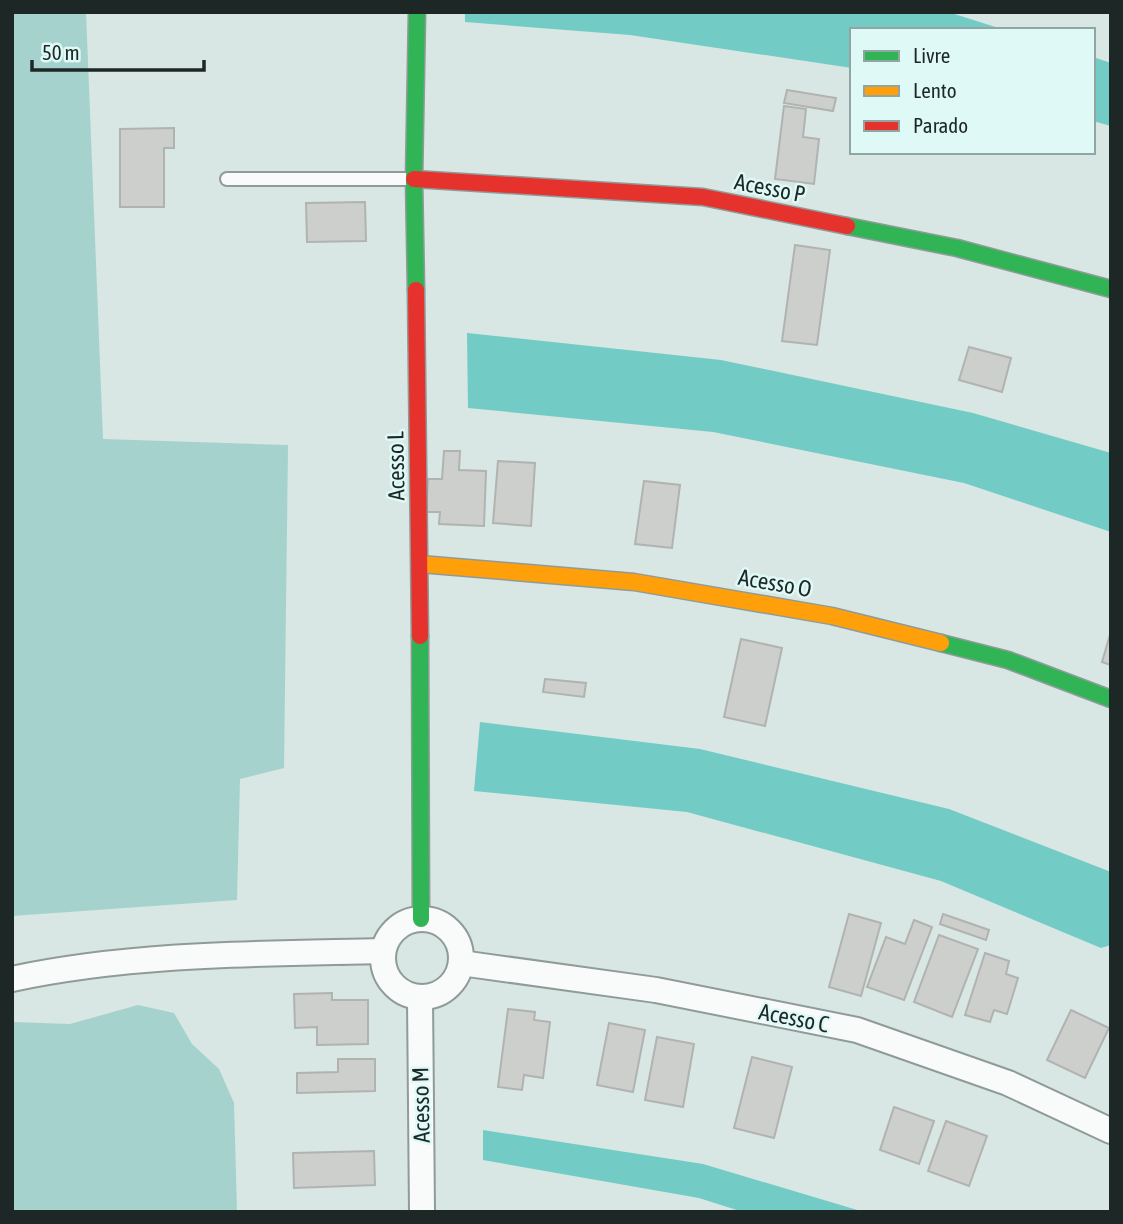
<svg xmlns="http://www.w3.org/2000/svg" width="1123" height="1224" font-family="'Asap Condensed',sans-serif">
<rect width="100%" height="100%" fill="#d8e6e4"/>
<g fill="#a5d2cd">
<polygon points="12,12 86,12 103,439 288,445 284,768 240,779 237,900 12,916"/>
<polygon points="138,1005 174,1013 192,1044 219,1069 234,1103 237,1212 12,1212 12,1022 70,1024"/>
</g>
<g fill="#72ccc5">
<polygon points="465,12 948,12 1005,30 852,30 852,68 630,35 465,22"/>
<polygon points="1093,57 1111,63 1111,126 1093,121"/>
<polygon points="467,333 721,360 973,413 1111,453 1111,532 964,483 713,432 468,408"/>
<polygon points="480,722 700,749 949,809 1111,872 1111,945 1101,948 941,881 687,812 474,791"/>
<polygon points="483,1130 703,1164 864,1212 743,1212 699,1198 483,1160"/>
</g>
<g fill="#cccfcc" stroke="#b1b3b1" stroke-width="2">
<polygon points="787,90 836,98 833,111 784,103"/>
<polygon points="784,106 806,109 803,137 819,139 814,184 775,179"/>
<polygon points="174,128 174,148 164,148 164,207 120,207 120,129"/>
<polygon points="365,202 366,241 307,242 306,203"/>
<polygon points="795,245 830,250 817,345 782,341"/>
<polygon points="969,347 1011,358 1002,392 959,380"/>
<polygon points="444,451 460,451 459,470 486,471 484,526 439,524 440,512 426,512 428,479 442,479"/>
<polygon points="498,461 535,463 531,526 493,523"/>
<polygon points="644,481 680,485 672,548 635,544"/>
<polygon points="1111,631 1111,665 1102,662"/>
<polygon points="741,639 782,648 765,726 724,717"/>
<polygon points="545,679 586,683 584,697 543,692"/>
<polygon points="849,914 881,923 861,996 829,987"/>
<polygon points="943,914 989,930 986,940 940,924"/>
<polygon points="914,920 932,927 904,1000 867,987 886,937 905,944"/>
<polygon points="939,935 978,949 952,1017 914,1002"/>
<polygon points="985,953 1009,961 1006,974 1018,978 1007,1014 994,1010 990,1022 965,1015"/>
<polygon points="332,993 332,1000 368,1000 368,1044 317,1045 317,1027 295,1028 294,994"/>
<polygon points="508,1009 535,1012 534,1020 550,1022 543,1078 524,1075 522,1090 498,1087"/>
<polygon points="1071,1010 1109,1028 1085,1078 1047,1060"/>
<polygon points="609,1023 645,1030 633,1092 597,1085"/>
<polygon points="657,1037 694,1044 683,1107 645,1100"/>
<polygon points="752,1057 792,1067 774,1138 734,1128"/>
<polygon points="338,1059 375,1059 375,1091 297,1093 297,1073 338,1072"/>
<polygon points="894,1107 934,1121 919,1164 880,1150"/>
<polygon points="946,1121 987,1136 969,1186 928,1171"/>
<polygon points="374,1151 375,1185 294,1188 293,1153"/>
</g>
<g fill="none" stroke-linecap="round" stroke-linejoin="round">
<defs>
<polyline id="lane" points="227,179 412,179"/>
<g id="street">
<circle cx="422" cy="958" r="39"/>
<polyline points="461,963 656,990 857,1030 1008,1083 1111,1131"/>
<path d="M12,979C134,953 259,954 383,951"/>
<polyline points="420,998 422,1212"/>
</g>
<g id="fast">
<polyline points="847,226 957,248 1111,289"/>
<polyline points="416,290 414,179 417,12"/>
<polyline points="420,636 421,919"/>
<polyline points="941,643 1008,660 1111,699"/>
</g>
<polyline id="slow" points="420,564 634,582 832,616 941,643"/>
<g id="jam">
<polyline points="414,179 703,197 847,226"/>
<polyline points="416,290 420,636"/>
</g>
</defs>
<use href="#lane" stroke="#8f9b99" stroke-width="16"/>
<use href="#street" stroke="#8f9b99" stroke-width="28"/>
<use href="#fast" stroke="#8f9b99" stroke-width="19"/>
<use href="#slow" stroke="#8f9b99" stroke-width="19"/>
<use href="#jam" stroke="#8f9b99" stroke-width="19"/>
<use href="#lane" stroke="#f9fbfb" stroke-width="12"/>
<use href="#street" stroke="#f9fbfb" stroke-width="24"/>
<use href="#fast" stroke="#30b455" stroke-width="16"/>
<use href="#slow" stroke="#ff9f0a" stroke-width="16"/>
<use href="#jam" stroke="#e5322d" stroke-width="16"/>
</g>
<g text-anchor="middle" stroke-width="5" stroke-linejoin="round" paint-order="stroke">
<g font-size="23" fill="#1d2726" stroke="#dffaf6">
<text transform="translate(770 188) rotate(11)" y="8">Acesso P</text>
<text transform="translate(396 466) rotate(-91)" y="8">Acesso L</text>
<text transform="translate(775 583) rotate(10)" y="8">Acesso O</text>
<text transform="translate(794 1018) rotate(11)" y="8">Acesso C</text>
<text transform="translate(421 1105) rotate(-91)" y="8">Acesso M</text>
</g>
</g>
<rect width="1123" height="1224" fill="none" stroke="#1d2726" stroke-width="28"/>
<rect x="850" y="28" width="245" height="126" fill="#dffaf6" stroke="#91a6a3" stroke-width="2"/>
<rect x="864" y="51" width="35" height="10" fill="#30b455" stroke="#91a6a3" stroke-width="2"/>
<text x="913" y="63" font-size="21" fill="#1d2726">Livre</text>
<rect x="864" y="86" width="35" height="10" fill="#ff9f0a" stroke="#91a6a3" stroke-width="2"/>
<text x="913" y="98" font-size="21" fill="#1d2726">Lento</text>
<rect x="864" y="121" width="35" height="10" fill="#e5322d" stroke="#91a6a3" stroke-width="2"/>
<text x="913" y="133" font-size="21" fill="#1d2726">Parado</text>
<path d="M32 60v10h172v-10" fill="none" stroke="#1d2726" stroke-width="3.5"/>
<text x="42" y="60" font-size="21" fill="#1d2726" stroke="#dffaf6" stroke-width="5" paint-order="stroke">50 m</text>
</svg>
